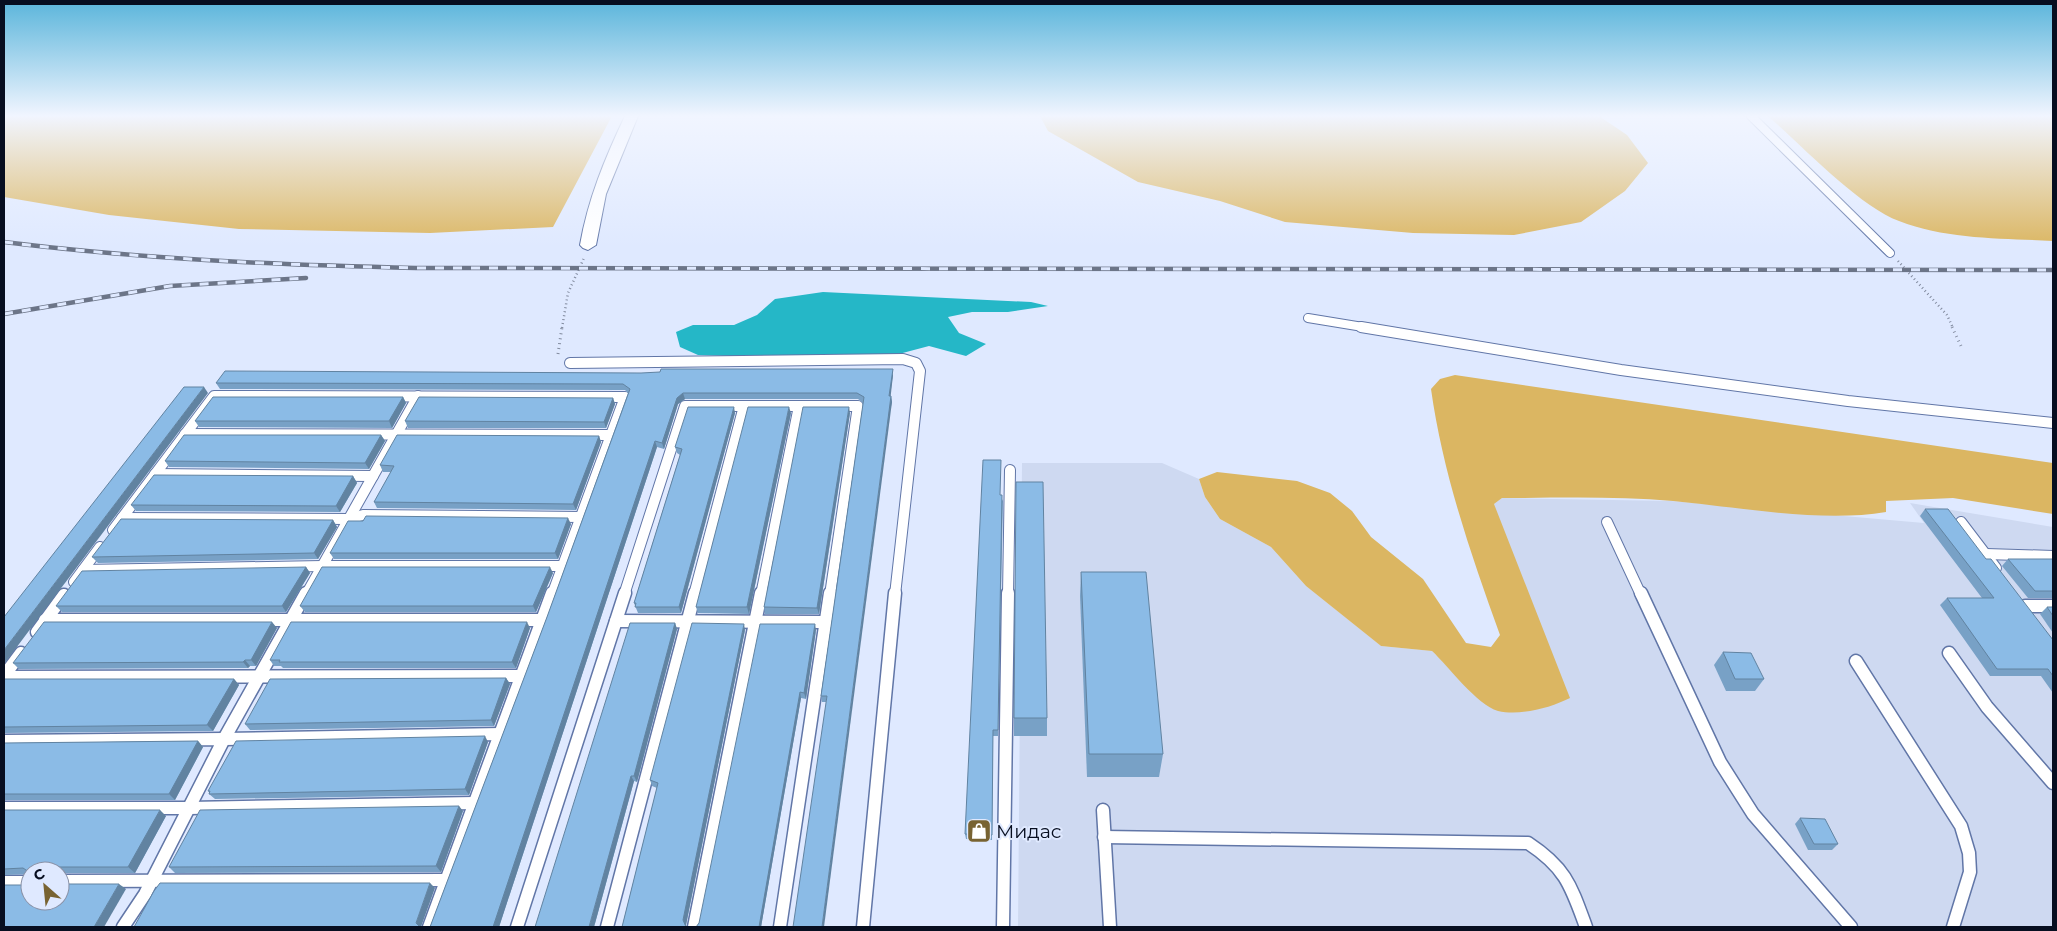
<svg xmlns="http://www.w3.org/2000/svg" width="2057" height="931" font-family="Montserrat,sans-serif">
<rect width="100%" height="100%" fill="#dfe9ff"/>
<polygon fill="#ced9f1" points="1022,463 1162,463 1199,479 1205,497 1220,519 1271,547 1306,586 1381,646 1432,651 1479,699 1530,711 1494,504 1502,498 1671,501 1924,523 1910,503 2053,527 2053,927 1018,927"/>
<g fill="#dbb662">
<polygon points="4,116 612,116 553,227 430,233 239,229 109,215 4,197"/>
<polygon points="1040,116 1599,116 1627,135 1648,163 1625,191 1581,222 1514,235 1413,233 1285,222 1220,201 1138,182 1048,131"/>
<path d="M1768,116H2053V241C2002,238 1948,240 1899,221C1860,207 1801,145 1768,116Z"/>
<path d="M1455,375L2053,463V514L1953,498L1886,501V512C1822,523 1738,507 1673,501C1617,496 1558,498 1502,498L1494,504L1570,698C1550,708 1520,716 1498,711C1477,705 1448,666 1432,651L1381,646L1306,586L1271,547L1220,519L1205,497L1199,479L1217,472L1297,481L1330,493L1352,511L1371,537L1423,579L1466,643L1491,647L1500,635C1471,555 1443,474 1431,389L1440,379Z"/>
</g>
<polygon fill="#25b7c7" points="823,292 1031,302 1048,306 1008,312 972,312 948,317 959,333 986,344 966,356 929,346 895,355 767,357 698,355 680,347 676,332 693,325 734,325 757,315 775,299"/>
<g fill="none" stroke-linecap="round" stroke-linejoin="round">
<defs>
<g id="service-far2">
<polyline points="1751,116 1890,253"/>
<polyline points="1308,318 1369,328"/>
</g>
<g id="service-far1">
<polyline points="1361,327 1621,370 1848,401 2053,423"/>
<polyline points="570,363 903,359 916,363 920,371 895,595"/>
<polyline points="185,434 611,435"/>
<polyline points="155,474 373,476"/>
<polyline points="122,518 349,519 363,515 581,517"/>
<polyline points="1607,522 1641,595"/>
<polyline points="1961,522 1996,568"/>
<polyline points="113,530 214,396 625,397 552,595"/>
<polyline points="1986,554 2053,556"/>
<polyline points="83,570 322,566 563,566"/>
<polyline points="74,582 100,547"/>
<polyline points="306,595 418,396"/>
<polyline points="624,595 685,406 858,406 830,595"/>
<polyline points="694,595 744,406"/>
<polyline points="761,595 799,406"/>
<polyline points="1008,595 1010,470"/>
</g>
<g id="service">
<polyline points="1641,593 1720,762 1753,814 1851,927"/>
<polyline points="2025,606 2053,606"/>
<polyline points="45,620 543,620"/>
<polyline points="616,621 825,622"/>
<polyline points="37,632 64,595"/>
<polyline points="1949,653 1987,707 2053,783"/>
<polyline points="1856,661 1961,826 1969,853 1970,872 1953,927"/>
<polyline points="4,676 21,653"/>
<polyline points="4,677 522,676"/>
<polyline points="224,739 306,593"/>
<polyline points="224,739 501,734"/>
<polyline points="4,741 224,739 145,894 123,927"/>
<polyline points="4,808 189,808 475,803"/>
<polyline points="1103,810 1110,927"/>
<path d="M1104,837L1528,843C1566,868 1571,886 1586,927"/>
<polyline points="60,881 447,880"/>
<polyline points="4,882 30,882"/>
<polyline points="429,927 552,593"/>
<polyline points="517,927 625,593"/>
<polyline points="607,927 695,593"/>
<polyline points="694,927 761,593"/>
<polyline points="780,927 830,593"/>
<polyline points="863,927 895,593"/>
<polyline points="1003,927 1008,593"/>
</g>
<path id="minor" d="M625,116H638L606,194L596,245L588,250L583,248L580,245C588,199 605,158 625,116Z"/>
</defs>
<use href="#service-far2" stroke="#6176a7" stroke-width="10"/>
<use href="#service-far1" stroke="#6176a7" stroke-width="12"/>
<use href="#service" stroke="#6176a7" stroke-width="15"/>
<use href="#minor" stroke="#6176a7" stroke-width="2"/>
<g stroke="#828b9f" stroke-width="2.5" stroke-dasharray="1 3" stroke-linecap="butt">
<polyline points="1898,261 1947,315 1953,328"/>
<polyline points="562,328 568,293 584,258"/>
</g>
<g stroke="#828b9f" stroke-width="3" stroke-dasharray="1 4" stroke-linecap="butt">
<polyline points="1952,327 1961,346"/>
<polyline points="558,354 562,327"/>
</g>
<use href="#service-far2" stroke="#fff" stroke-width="8"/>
<use href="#service-far1" stroke="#fff" stroke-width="10"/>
<use href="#service" stroke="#fff" stroke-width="12"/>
<use href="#minor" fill="#fff" fill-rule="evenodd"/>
<defs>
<g id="rail">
<path d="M4,242C141,259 278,265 416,268L2053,270"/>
<polyline points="4,314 170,286 306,278"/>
</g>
</defs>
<use href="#rail" stroke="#6c7588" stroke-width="4.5"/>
<use href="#rail" stroke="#dfe9ff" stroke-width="3" stroke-dasharray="9" stroke-linecap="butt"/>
</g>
<g fill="#78a1c6">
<polygon points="893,375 890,396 891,396 892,402 826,702 822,702 821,696 863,403 858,399 685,399 678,404 664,449 657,447 499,927 430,927 547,617 628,393 625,390 220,389 216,383"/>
<polygon points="403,397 406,403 392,428 199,427 195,421"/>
<polygon points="613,398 615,404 606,428 408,428 405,421"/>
<polygon points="735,413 681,613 638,613 634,603 680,455 677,453 675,447"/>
<polygon points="791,413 749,614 698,613 696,607"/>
<polygon points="850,413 819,614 765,614 764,607"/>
<polygon points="381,435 385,441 369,469 169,467 165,461"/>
<polygon points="599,436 601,442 576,510 377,508 374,502 391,472 383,472 380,465"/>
<polygon points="353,476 357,483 340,512 136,511 131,505"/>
<polygon points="1000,495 1003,501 998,736 993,736 992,840 966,839 965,834"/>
<polygon points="1925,509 1986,559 2053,640 2053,693 2041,676 1990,676 1940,605 1947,598 1982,598 1920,516"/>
<polygon points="333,520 337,527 318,559 98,563 92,557"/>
<polygon points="571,524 558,559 334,559 330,553"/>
<polygon points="2008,559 2053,559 2053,598 2028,598 2002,566"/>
<polygon points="306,567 310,573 286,612 62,612 56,606"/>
<polygon points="1081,572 1163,754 1159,777 1087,777 1080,596"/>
<polygon points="553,573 536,612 305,612 300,606"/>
<polygon points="2047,607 2053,607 2053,633 2040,614"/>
<polygon points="630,623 675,623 677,629 637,782 634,781 594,927"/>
<polygon points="277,628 256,666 250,666 248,668 19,669 13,663"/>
<polygon points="530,628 516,668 283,668 281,666 274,666 270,660"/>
<polygon points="745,630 686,925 622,927 657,788 652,786 650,780"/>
<polygon points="816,630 806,699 801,698 761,927 696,927 699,923"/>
<polygon points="1723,652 1764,679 1755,691 1726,691 1714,665"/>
<polygon points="506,678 510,684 494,726 250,730 245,724"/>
<polygon points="4,679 234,679 239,685 213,731 4,733"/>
<rect x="1014" y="718" width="33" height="18"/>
<polygon points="198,741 203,747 175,800 4,800 4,743"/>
<polygon points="488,742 469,795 215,799 209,794 209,792 208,791"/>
<polygon points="4,810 166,816 135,873 60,873 60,871 30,871 30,874 4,875"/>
<polygon points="463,811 441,872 175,873 169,867"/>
<polygon points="1800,818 1838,844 1832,850 1808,850 1795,824"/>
</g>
<g fill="#6183a1">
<polygon points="893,369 893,375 890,402 889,396"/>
<polygon points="204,387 208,393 4,664 4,650"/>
<polygon points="683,393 685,399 678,404 664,449 662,443 677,398"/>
<polygon points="891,396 892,402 824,927 822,927"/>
<polygon points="403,397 406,403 392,428 389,421"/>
<polygon points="613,398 615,404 606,428 604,422"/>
<polygon points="734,407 735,413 681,613 679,607"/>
<polygon points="789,407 791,413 749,614 747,607"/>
<polygon points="849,407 850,413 819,614 817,608"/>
<polygon points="381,435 385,441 369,469 365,463"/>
<polygon points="599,436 601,442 576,510 573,504"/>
<polygon points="655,441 657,447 499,927 493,927"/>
<polygon points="353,476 357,483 340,512 336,506"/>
<polygon points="568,518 571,524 558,559 555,553"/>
<polygon points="333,520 337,527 318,559 314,553"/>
<polygon points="306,567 310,573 286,612 282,606"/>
<polygon points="550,567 553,573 536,612 533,606"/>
<polygon points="272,622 277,628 256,666 251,660"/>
<polygon points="527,622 530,628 516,668 512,662"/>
<polygon points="675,623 677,629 637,782 634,776"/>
<polygon points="744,624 745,630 686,925 687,927 686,927 683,920"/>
<polygon points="815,624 816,630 806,699 804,693"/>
<polygon points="245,660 250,666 248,668 243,662"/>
<polygon points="506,678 510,684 494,726 491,720"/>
<polygon points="234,679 239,685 213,731 207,725"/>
<polygon points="800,692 801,698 761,927 759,927"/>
<polygon points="485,736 488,742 469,795 465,789"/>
<polygon points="198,741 203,747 175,800 169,794"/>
<polygon points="631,776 634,781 594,927 589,927"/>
<polygon points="459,806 463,811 441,872 436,866"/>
<polygon points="160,810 166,816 135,873 128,867"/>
<polygon points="53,867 58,871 47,871"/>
<polygon points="430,883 435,888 421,927 420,927 416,923"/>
<polygon points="119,884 126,889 104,927 94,927"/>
</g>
<g fill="#8bbbe6" stroke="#6183a1">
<polygon points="661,369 893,369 889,396 891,396 822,927 793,927 827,696 821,696 864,397 857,393 683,393 677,398 662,443 655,441 493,927 430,927 547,617 630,389 623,384 216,383 225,371 641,373 660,372"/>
<polygon points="184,387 204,387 4,650 4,617"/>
<polygon points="213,397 403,397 389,421 195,421"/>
<polygon points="419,397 613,398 604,422 405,421"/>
<polygon points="688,407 734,407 679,607 635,607 636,603 634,603 682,449 675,447"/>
<polygon points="748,407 789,407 747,607 696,607"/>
<polygon points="803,407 849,407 817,608 764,607"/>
<polygon points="184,435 381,435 365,463 165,461"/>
<polygon points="397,435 599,436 573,504 374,502 394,466 380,465"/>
<polygon points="983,460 1001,460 1000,495 1002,495 998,730 993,730 992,835 965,834"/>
<polygon points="154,475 353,476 336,506 131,505"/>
<polygon points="1016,482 1043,482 1047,718 1014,718"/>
<polygon points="1925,509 1948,509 1986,559 1991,559 2053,640 2053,676 2048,669 1997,669 1947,598 1994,598"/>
<polygon points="366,516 568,518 555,553 330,553 348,521 363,521"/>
<polygon points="121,519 333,520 314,553 92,557"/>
<polygon points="2008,559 2053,559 2053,591 2035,591"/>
<polygon points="306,567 282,606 56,606 82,571"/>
<polygon points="322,567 550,567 533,606 300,606"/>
<polygon points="1081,572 1146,572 1163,754 1089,754"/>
<polygon points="2047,607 2053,607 2053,616"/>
<polygon points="44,622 272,622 251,660 245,660 243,662 13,663"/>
<polygon points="291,622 527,622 512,662 279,662 280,660 270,660"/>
<polygon points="630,623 675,623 634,776 631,776 589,927 535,927"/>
<polygon points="692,623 744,624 683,920 686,927 622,927 658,783 650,780"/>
<polygon points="760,624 815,624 804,693 800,692 759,927 696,927 699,923"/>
<polygon points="1723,652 1751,653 1764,679 1735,679"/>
<polygon points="506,678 491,720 245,724 270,679"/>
<polygon points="4,679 234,679 207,725 4,727"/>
<polygon points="485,736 465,789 209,794 210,791 208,791 236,741"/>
<polygon points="198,741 169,794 4,794 4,743"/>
<polygon points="459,806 436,866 169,867 200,810"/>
<polygon points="4,810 160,810 128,867 53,867 47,871 30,871 30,874 29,872 23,868 4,869"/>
<polygon points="1800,818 1825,819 1838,844 1814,844"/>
<polygon points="30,878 30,901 60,901 60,884 119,884 94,927 4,927 4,885 23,885 27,883"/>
<polygon points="160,883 430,883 416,923 420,927 134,927 154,891"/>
</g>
<linearGradient id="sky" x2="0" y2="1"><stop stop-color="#5ab5db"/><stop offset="0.47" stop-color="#f1f5ff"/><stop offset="1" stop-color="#f1f5ff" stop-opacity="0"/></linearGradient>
<rect width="2057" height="247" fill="url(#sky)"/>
<defs>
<symbol id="shop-square" viewBox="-11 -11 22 22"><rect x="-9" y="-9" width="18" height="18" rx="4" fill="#786332" stroke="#dfe9ff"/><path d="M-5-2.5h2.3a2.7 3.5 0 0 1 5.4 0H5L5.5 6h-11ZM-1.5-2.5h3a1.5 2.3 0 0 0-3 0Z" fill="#fff"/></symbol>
</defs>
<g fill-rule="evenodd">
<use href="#shop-square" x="965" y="817" width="28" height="28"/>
</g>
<g text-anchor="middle" stroke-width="4" stroke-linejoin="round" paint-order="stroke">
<g font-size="19" fill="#070e20" stroke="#dfe9ff" text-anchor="start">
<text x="996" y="838">Мидас</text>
</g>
</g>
<rect width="2057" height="931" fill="none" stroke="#070e20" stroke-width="10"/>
<g transform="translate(45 886) rotate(333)"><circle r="24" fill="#dfe9ff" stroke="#8991a6"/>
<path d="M0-4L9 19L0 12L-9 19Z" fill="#786332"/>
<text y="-8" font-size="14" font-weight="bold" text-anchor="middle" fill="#070e20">С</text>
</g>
</svg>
